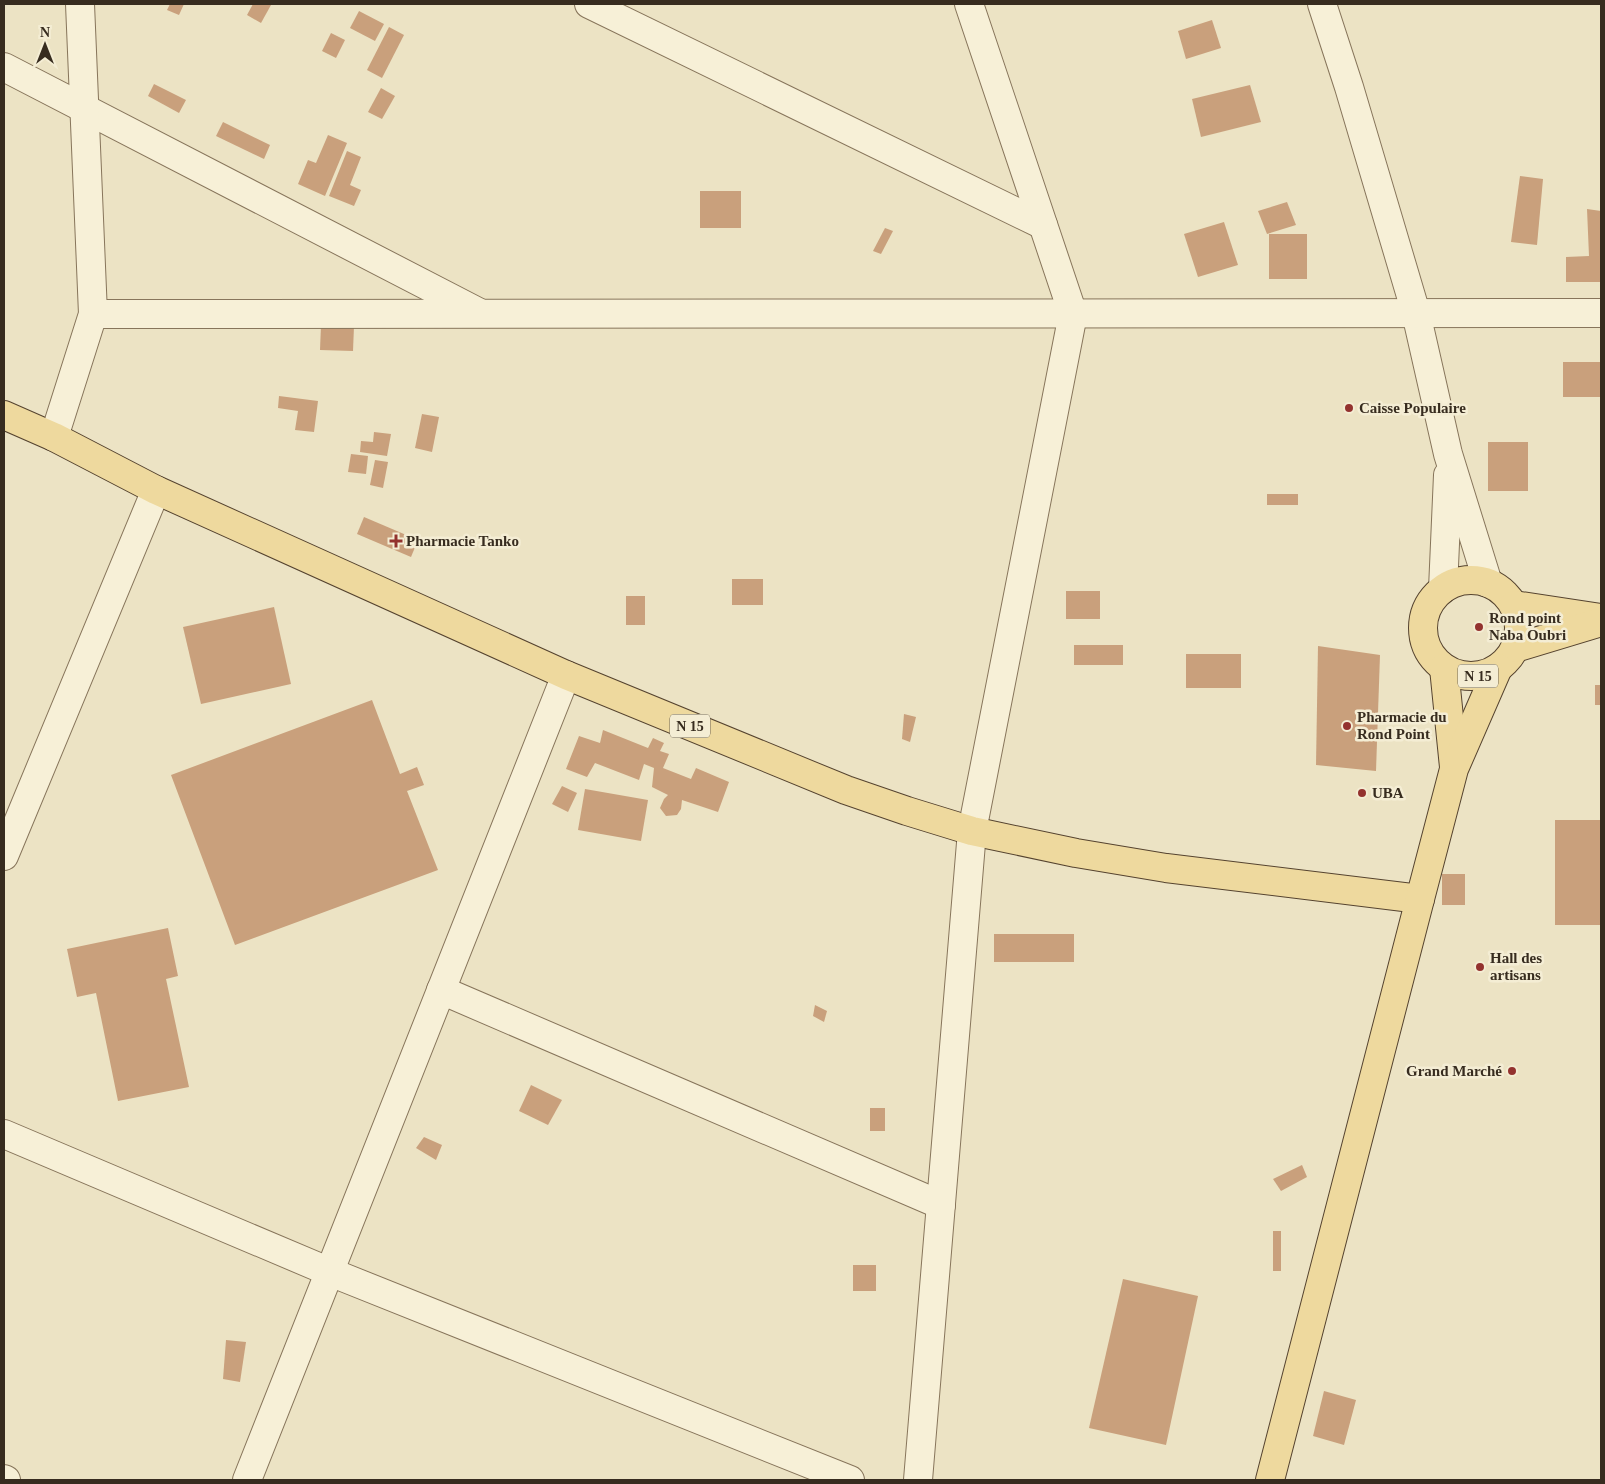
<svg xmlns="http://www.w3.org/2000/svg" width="1605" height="1484" font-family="'Times New Roman',serif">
<rect width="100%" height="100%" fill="#ece3c4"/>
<g fill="#c9a07c">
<polygon points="170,4 184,4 179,15 167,10"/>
<polygon points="253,4 269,4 271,5 261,23 247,15"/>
<polygon points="359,11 384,24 375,41 350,28"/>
<polygon points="1212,20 1221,48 1186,59 1178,31"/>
<polygon points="389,27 404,35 382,78 367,70"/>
<polygon points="331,33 345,40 336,58 322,51"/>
<polygon points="154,84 186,100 179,113 148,96"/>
<polygon points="1250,85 1261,122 1201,137 1192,99"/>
<polygon points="381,88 395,96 382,119 368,112"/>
<polygon points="223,122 270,145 264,159 216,136"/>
<polygon points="328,135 347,143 325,196 298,184 308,160 316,163"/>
<polygon points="347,151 361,157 350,185 361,190 354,206 329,196"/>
<polygon points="1520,176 1543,179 1537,245 1511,242"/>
<rect x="700" y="191" width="41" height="37"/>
<polygon points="1287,202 1296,225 1267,234 1258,211"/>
<polygon points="1587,209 1601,211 1601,282 1566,282 1566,257 1589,256"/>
<polygon points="1224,222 1238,265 1198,277 1184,234"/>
<polygon points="885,228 893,231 881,254 873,251"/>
<rect x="1269" y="234" width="38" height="45"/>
<polygon points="321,325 354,326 353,351 320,350"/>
<rect x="1563" y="362" width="38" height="35"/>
<polygon points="279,396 318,401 314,432 295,430 298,411 278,408"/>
<polygon points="422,414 439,417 432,452 415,448"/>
<polygon points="374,432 391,434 387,456 360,452 361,441 373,442"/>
<rect x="1488" y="442" width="40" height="49"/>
<polygon points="351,454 368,456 366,474 348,472"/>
<polygon points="375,460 388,462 383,488 370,485"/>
<rect x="1267" y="494" width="31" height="11"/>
<polygon points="364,517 418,540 411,557 357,534"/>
<rect x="732" y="579" width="31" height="26"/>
<rect x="1066" y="591" width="34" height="28"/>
<rect x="626" y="596" width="19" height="29"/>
<polygon points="274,607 291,684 201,704 183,627"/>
<rect x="1074" y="645" width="49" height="20"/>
<polygon points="1318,646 1380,655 1376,771 1316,765"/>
<rect x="1186" y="654" width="55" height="34"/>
<rect x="1595" y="685" width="6" height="20"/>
<polygon points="372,700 400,774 417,767 424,785 407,791 438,870 235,945 171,775"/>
<polygon points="904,714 916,717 910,742 902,739"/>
<polygon points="603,730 648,748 653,738 664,743 660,751 669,754 663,768 691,779 696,768 729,782 718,812 682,800 681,809 677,815 666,816 660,808 664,799 668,795 652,787 654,768 644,764 639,780 595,763 587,777 566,769 579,736 600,743"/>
<polygon points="562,786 577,793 568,812 552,804"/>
<polygon points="585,789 648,800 641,841 578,830"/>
<rect x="1555" y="820" width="46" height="105"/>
<rect x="1442" y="874" width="23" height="31"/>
<polygon points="168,928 178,976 166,979 189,1087 118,1101 96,993 77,997 67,949"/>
<rect x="994" y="934" width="80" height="28"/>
<polygon points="815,1005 827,1011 824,1022 813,1016"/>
<polygon points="531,1085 562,1100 548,1125 519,1111"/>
<rect x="870" y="1108" width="15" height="23"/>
<polygon points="424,1137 442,1145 436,1160 416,1148"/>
<polygon points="1302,1165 1307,1177 1281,1191 1273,1179"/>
<rect x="1273" y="1231" width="8" height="40"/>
<rect x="853" y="1265" width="23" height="26"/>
<polygon points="1123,1279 1198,1296 1166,1445 1089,1428"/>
<polygon points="226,1340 246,1342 240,1382 223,1379"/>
<polygon points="1324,1391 1356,1400 1344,1445 1313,1436"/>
</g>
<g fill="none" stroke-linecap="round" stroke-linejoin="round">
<defs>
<g id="minor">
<polyline points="589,4 1043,225"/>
<polyline points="1322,4 1349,87 1416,313 1448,454 1488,583"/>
<polyline points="4,67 478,312"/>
<polyline points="93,314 1601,313"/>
<polyline points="54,437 93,314 80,4"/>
<polyline points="1443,589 1448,475"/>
<polyline points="4,856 156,490"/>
<polyline points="441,990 941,1205"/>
<polyline points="4,1134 330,1272 850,1480"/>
<polyline points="4,1479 6,1480"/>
<polyline points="247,1480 566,675"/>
<polyline points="918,1480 972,831 1073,314 969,4"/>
</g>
<g id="major">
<polyline points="4,415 54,437 156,490 566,675 846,790 907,811 972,831 1076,853 1166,868 1420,899"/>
<circle cx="1471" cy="628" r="48"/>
<polyline points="1514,605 1601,618"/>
<polyline points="1515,648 1601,622"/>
<polyline points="1444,668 1454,767"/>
<polyline points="1270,1480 1420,899 1454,769 1498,668"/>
</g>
</defs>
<use href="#minor" stroke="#87755b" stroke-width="30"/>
<use href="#major" stroke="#55432f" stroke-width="30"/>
<use href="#minor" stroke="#f7f0d7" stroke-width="28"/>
<use href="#major" stroke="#eed99e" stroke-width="28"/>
</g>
<g fill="#93322e" stroke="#f4edd4" stroke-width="2">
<circle cx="1349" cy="408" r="5"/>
<path d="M393.5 533.5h5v5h5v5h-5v5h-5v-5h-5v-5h5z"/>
<circle cx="1479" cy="627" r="5"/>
<circle cx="1347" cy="726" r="5"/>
<circle cx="1362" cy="793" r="5"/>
<circle cx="1480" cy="967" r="5"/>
<circle cx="1512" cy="1071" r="5"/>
</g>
<g text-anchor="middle" stroke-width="5" stroke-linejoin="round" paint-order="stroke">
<g fill="#f4edd4" stroke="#706655" stroke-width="1">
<rect x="1458" y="664.5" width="40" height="23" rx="4"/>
<rect x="670" y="714.5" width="40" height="23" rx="4"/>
</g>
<g font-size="14" font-weight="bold" fill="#372c1f">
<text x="1478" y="681">N 15</text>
<text x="690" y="731">N 15</text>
</g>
<g font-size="15" font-weight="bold" fill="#372c1f" stroke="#f4edd4" text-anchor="start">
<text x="1359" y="413">Caisse Populaire</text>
<text x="406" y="546">Pharmacie Tanko</text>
<text x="1489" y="623">Rond point<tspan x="1489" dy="17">Naba Oubri</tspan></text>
<text x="1357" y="722">Pharmacie du<tspan x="1357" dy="17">Rond Point</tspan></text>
<text x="1372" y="798">UBA</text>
<text x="1490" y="963">Hall des<tspan x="1490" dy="17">artisans</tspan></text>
<text x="1502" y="1076" text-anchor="end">Grand Marché</text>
</g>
</g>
<rect width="1605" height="1484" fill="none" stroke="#372c1f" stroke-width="10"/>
<g transform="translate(45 45)" stroke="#f4edd4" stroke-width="4" paint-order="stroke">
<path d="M0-4L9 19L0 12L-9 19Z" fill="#372c1f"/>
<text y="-8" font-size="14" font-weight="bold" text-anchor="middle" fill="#372c1f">N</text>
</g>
</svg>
